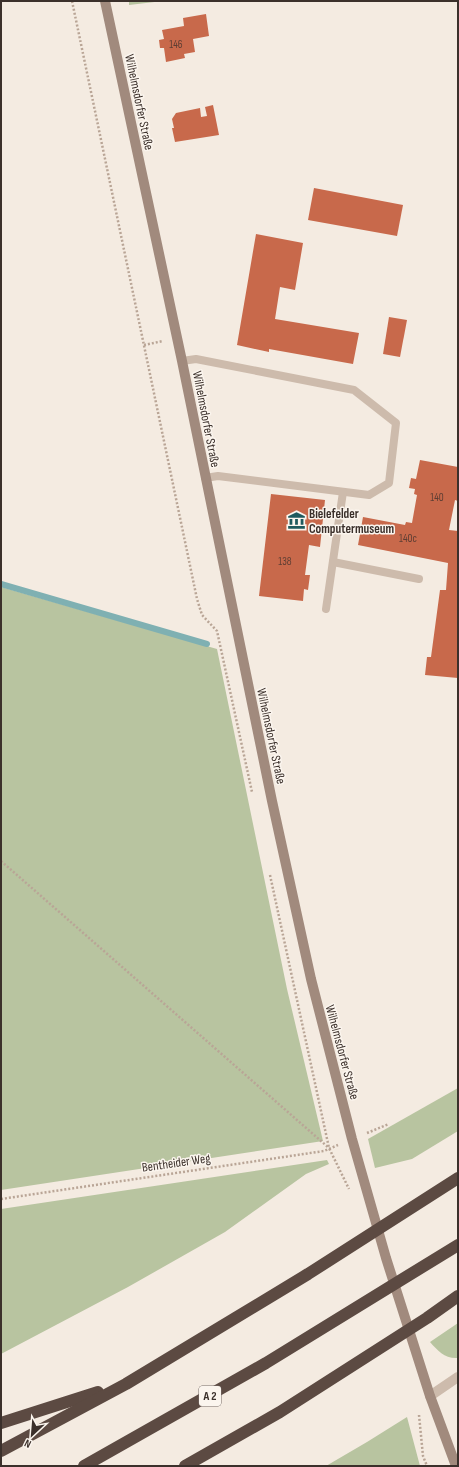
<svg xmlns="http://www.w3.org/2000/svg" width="459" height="1467" font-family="'Sofia Sans Condensed',sans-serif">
<rect width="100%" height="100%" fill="#f4ebe1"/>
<g fill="#b8c4a0">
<polygon points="129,1 163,1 129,5"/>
<polygon points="1,587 217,649 287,989 323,1141 1,1190"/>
<polygon points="458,1088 458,1131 412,1159 375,1168 368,1139"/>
<polygon points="327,1160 329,1164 306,1174 225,1232 128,1287 1,1354 1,1209"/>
<path d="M458,1323V1358C445,1359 438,1351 430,1342Z"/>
<polygon points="407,1417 420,1466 326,1466 367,1442"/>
</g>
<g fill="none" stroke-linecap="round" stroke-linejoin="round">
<polyline stroke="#7fb0b2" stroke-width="6" points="1,584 207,644"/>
</g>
<g fill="#c8694b">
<polygon points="206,14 209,36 193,39 195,52 184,54 185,58 166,62 164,48 160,48 159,40 164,39 162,30 184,26 183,18"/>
<polygon points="213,105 219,135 175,142 172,128 174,128 172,119 176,113 200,108 201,117 207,116 205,107"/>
<polygon points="314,188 403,205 397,236 308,220"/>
<polygon points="256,234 303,243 295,290 280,287 275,319 359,333 353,364 269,349 269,352 237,345"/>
<polygon points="389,317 407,320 400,357 383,354"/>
<polygon points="420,460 458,467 458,501 455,500 449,530 458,531 458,678 425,675 427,657 431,657 440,590 446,590 448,563 358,545 363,517 405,525 406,522 412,523 417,495 414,494 415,489 409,488 411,478 416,479"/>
<polygon points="271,494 325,500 320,547 309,545 305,575 310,575 308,590 304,589 303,601 259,596"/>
</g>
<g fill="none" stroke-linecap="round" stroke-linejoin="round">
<g stroke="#b9a596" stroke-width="2.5" stroke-dasharray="2 2" stroke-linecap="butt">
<polyline points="72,1 197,599 202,615 217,631 252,792"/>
<polyline points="144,345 163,341"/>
<polyline points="1,861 329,1148"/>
<polyline points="270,875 329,1148 349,1189"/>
<polyline points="367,1133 389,1124"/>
<polyline points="1,1199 324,1151 338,1145"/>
<polyline points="419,1415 423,1456 427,1466"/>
</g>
<g stroke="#cdbbac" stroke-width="8">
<polyline points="182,361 196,359 354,390 396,423 389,483 369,495 218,476 205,478"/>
<polyline points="333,562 419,579"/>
<polyline points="326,609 343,492"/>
</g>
<polyline stroke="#cdbbac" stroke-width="10" points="430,1396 458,1377"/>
<polyline stroke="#a18a7d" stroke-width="10" points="105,1 182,361 272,801 311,979 352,1139 386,1258 430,1396 456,1466"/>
<g stroke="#5c4a42" stroke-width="12">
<polyline points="1,1423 98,1392"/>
<polyline points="1,1451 126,1384 308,1274 458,1178"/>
<polyline points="84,1466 266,1363 458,1245"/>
<polyline points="185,1466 280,1412 427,1318 458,1296"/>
</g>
</g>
<defs>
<symbol id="museum-bare" viewBox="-9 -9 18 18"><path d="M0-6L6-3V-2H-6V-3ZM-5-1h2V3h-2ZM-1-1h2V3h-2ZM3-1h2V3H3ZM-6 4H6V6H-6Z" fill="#1f5a5e" stroke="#fbf5ee" stroke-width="2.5" paint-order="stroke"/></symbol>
</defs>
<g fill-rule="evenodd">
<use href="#museum-bare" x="284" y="508" width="25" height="25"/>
</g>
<g text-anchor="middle" stroke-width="3" stroke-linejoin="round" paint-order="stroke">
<g font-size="11" fill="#5e3e33">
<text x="176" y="48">146</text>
<text x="437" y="501">140</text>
<text x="408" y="542">140c</text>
<text x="285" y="565">138</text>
</g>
<rect fill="#fbf5ee" stroke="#756b66" stroke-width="1" x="199" y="1386" width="22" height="20" rx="3"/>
<g font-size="12" font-weight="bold" fill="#3b302b">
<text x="210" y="1400">A 2</text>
</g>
<g font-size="13" fill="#3b302b" stroke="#fbf5ee">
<text transform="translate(140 102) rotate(78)" y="5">Wilhelmsdorfer Straße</text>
<text transform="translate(207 419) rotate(79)" y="5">Wilhelmsdorfer Straße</text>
<text transform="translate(272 736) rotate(78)" y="5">Wilhelmsdorfer Straße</text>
<text transform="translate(343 1052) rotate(75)" y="5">Wilhelmsdorfer Straße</text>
<text transform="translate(176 1162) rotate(-8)" y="5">Bentheider Weg</text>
</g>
<g font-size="13" font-weight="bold" fill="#3b302b" stroke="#fbf5ee" text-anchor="start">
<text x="309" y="518">Bielefelder<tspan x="309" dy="15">Computermuseum</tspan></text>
</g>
</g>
<rect width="459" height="1467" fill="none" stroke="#3b302b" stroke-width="4"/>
<g transform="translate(32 1435) rotate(206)" stroke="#fbf5ee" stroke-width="3" paint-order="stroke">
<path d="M0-3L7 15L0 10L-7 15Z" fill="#3b302b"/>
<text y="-6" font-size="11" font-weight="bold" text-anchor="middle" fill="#3b302b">N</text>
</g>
</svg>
